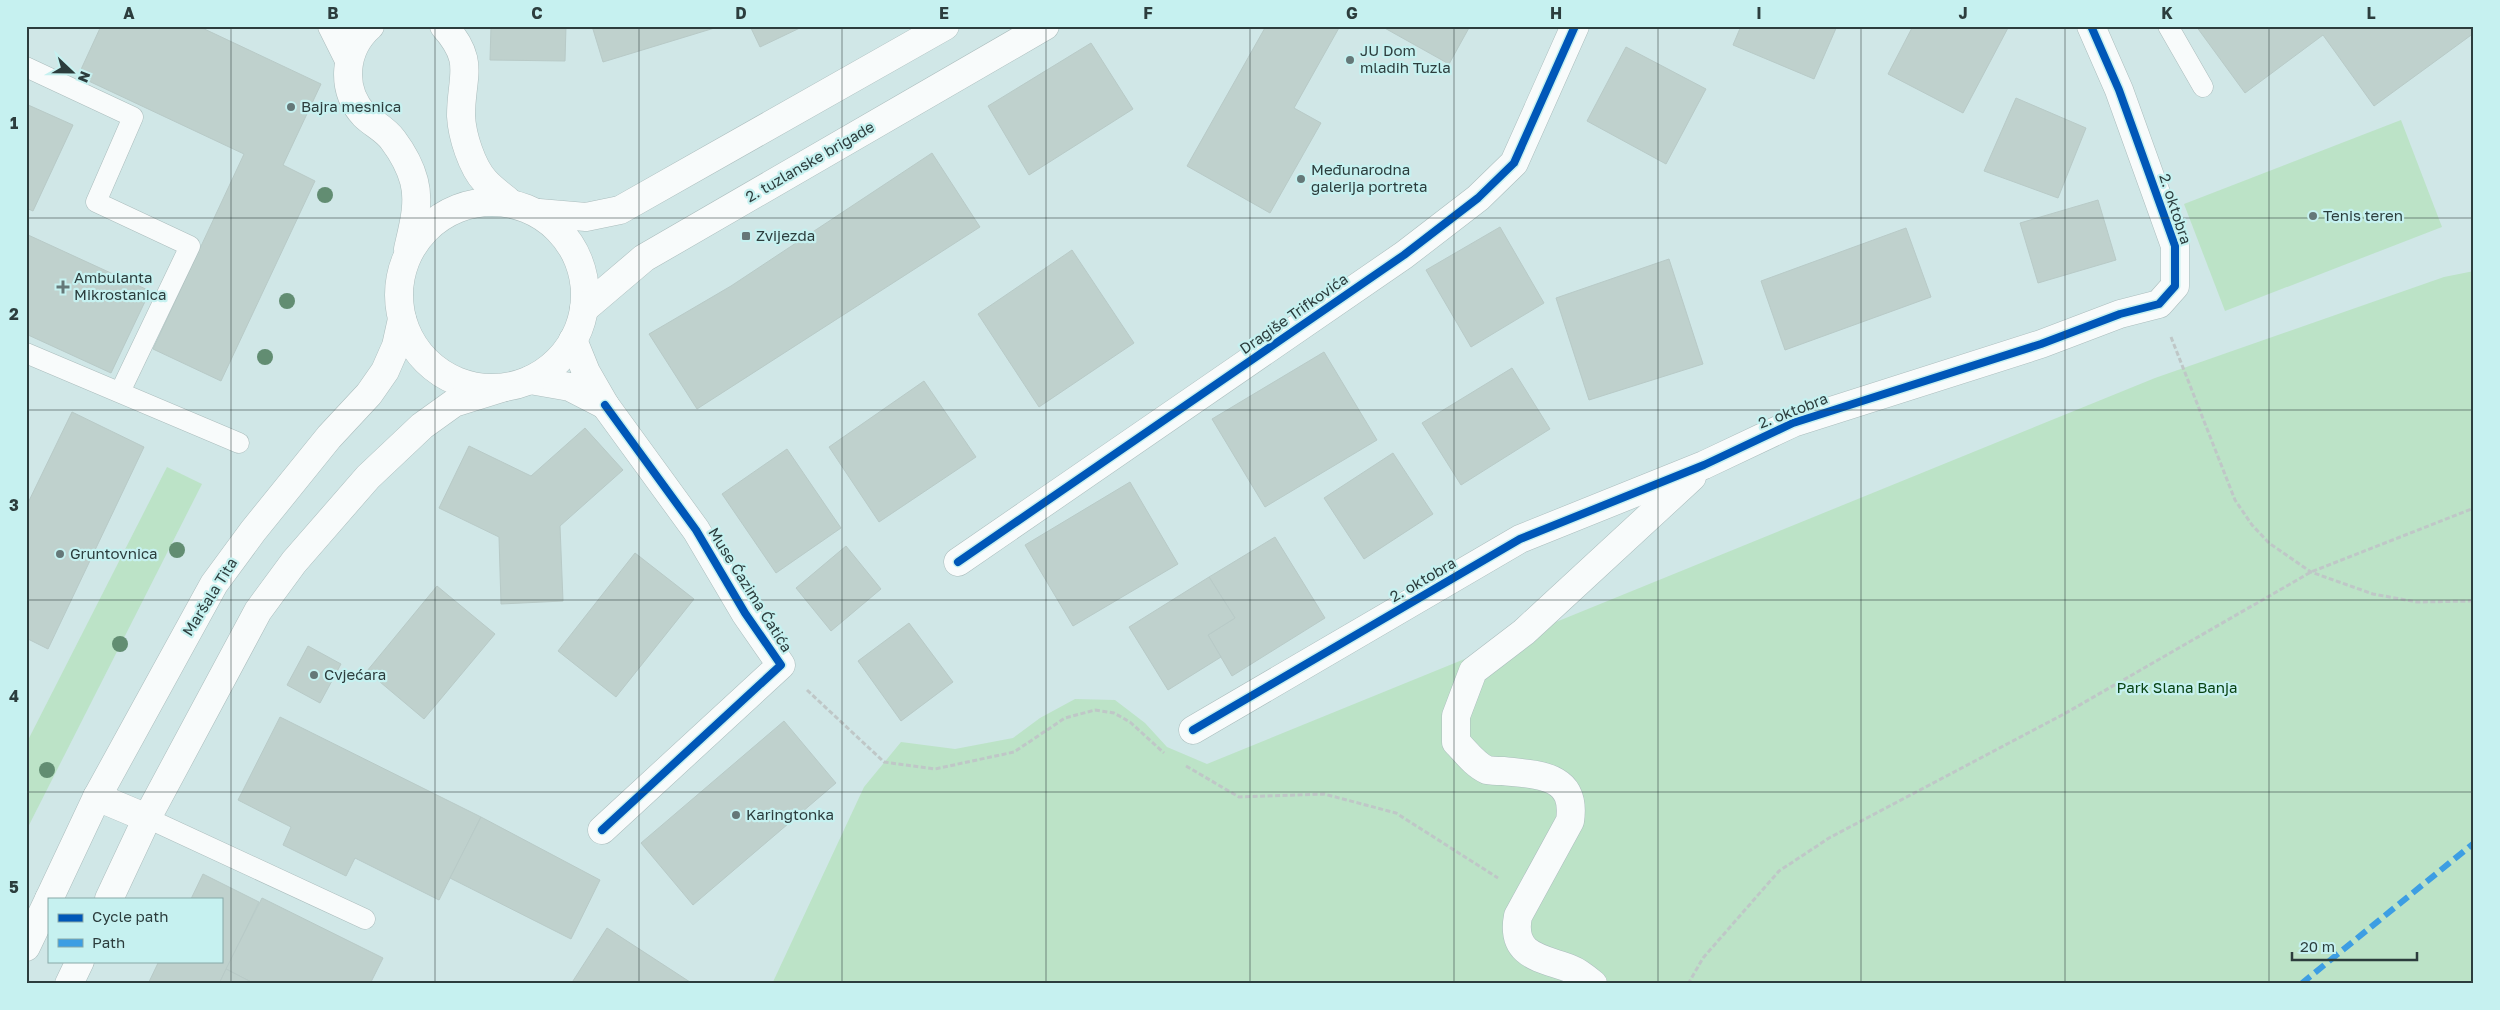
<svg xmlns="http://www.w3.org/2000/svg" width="2500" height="1010" font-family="'Golos Text',sans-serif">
<rect width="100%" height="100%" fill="#d0e7e7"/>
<g fill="#bce3c7">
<polygon points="2401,120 2442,227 2225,311 2184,204"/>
<polygon points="2474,271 2474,984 772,984 864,787 901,742 955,749 1013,738 1040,718 1075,699 1115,700 1145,723 1167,747 1207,764 2155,378 2444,277"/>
<polygon points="167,467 202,484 26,831 26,744"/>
</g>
<g fill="#bfd1cd" stroke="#b8cac7">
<polygon points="101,26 198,26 321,84 283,165 315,181 221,381 153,349 244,154 78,76"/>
<polygon points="491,26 566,26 565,61 490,60"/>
<polygon points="592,26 721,26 603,62"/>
<polygon points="750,26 804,26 760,47"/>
<polygon points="1266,26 1340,26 1294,108 1321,123 1270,213 1187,166"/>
<polygon points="1381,26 1470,26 1449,64"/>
<polygon points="1741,26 1837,26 1814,79 1733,45"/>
<polygon points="1913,26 2009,26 1963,113 1888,74"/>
<polygon points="2196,26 2474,26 2474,33 2374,106 2323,35 2245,93"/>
<polygon points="1091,43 1133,109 1029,175 988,106"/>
<polygon points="1626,47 1706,89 1666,164 1587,121"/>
<polygon points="2016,98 2086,128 2058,198 1984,171"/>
<polygon points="26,104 73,125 33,211 26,208"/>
<polygon points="932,153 980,227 697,409 649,334 731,286"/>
<polygon points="2098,200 2116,260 2038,283 2020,223"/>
<polygon points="1500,227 1544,303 1471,347 1426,270"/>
<polygon points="1906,228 1931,297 1785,350 1761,281"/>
<polygon points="26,234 150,291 111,373 26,334"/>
<polygon points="1072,250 1134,343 1039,407 978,314"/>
<polygon points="1669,259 1703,364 1589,400 1556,298"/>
<polygon points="1324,352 1377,440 1265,507 1212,419"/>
<polygon points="1512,368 1550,429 1461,485 1422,423"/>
<polygon points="924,381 976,457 879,522 829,447"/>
<polygon points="72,412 144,447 48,649 26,638 26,507"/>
<polygon points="585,428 623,470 560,526 563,601 501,604 499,537 439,508 469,446 531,476"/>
<polygon points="787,449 841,528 776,573 722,494"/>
<polygon points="1393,453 1433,514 1364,559 1324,498"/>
<polygon points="1130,482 1178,564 1073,626 1025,545"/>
<polygon points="1275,537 1325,618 1232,676 1208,635 1235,618 1209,577"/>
<polygon points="846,546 881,589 831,631 796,588"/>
<polygon points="635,553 694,599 616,697 558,651"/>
<polygon points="1209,577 1235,618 1208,635 1221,657 1168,690 1129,627"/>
<polygon points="437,586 495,634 424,719 367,671"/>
<polygon points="909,623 953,682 901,721 858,661"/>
<polygon points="308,646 341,664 320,703 287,685"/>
<polygon points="280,717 481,817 439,900 355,858 346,876 283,845 291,827 238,800"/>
<polygon points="784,721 836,783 693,905 641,843"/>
<polygon points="481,817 600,880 571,939 450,878"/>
<polygon points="203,874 259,902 219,984 148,984 159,961 221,961 221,899 191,899"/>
<polygon points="262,898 383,958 370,984 255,984 226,969"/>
<polygon points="607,928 693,984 571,984"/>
<polygon points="226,969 255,984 219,984"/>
</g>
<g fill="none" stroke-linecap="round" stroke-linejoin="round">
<defs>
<g id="lane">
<polyline points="2168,26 2203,87"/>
<polyline points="26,67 133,117 96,202 190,246 120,392"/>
<polyline points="26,353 239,443"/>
<polyline points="147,818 365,919"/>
</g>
<g id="street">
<polyline points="530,380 570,387 605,405 586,372 573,340"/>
<polyline points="958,562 1404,255 1478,198 1514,163 1575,26"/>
<polyline points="1193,730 1520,539 1704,465 1793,423 2041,344 2120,314 2159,304 2175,286 2175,246 2119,90 2091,26"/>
<polyline points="602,830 781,665 745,613 696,530 605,405"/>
<path d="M1593,984C1586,978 1579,972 1571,969C1543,958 1510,957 1518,916L1570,821C1577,774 1538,775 1503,771C1497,771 1492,771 1487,770C1475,765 1465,751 1456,742V716L1473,671L1524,632L1692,477"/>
</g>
<g id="secondary">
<polyline points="332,26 349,60"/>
<path d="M370,26C344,49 340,89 364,115C373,124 385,129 393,140C402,152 410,166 414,181C420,203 413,227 408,249"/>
<path d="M444,26C476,62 461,75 461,116C462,136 472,167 485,181C492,189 501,195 509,202"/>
<circle cx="492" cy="295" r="93"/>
<polyline points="539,213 586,217 620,210 945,26"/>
<polyline points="584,309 644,258 1045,26"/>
<polyline points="97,797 147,818"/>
<polyline points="49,899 97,797 214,584 253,531 329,437 369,394 385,371 396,346 402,319"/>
<polyline points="109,899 147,818 258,611 294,562 368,477 422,426 454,403 502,388"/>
<polyline points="26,947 49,899"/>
<polyline points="69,984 80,961"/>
</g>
</defs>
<use href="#lane" stroke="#abbdbd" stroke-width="21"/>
<use href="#street" stroke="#abbdbd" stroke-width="29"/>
<use href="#secondary" stroke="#abbdbd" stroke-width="29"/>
<g stroke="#bfc7c7" stroke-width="3" stroke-dasharray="5 2.5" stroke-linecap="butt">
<polyline points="2171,337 2235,500 2252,525 2269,543 2311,572 2373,594 2417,602 2474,601"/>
<polyline points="807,690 884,762 935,769 1014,752 1065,718 1095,710 1114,713 1130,722 1164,753"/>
<polyline points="1186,766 1239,797 1324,794 1396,813 1498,878"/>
<polyline points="1688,984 1703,958 1779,871 1829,838 2064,714 2311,572 2474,508"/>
</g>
<use href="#lane" stroke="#f8fbfb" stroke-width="20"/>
<use href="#street" stroke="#f8fbfb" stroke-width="28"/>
<use href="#secondary" stroke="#f8fbfb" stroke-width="28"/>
<polyline stroke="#3d9ee3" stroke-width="6" stroke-dasharray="12 6" stroke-linecap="butt" points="2301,984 2474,843"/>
<defs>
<g id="cycleway">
<polyline points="958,562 1404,255 1478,198 1514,163 1575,26"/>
<polyline points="1193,730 1520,539 1704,465 1793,423 2041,344 2120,314 2159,304 2175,286 2175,246 2119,90 2091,26"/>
<polyline points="602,830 781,665 745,613 696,530 605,405"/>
</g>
</defs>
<use href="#cycleway" stroke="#c6f1f0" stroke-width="11"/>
<use href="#cycleway" stroke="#0057b8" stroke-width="8"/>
</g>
<g fill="#628d72">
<circle cx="325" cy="195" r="8"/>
<circle cx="287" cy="301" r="8"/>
<circle cx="265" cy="357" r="8"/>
<circle cx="177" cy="550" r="8"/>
<circle cx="120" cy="644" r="8"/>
<circle cx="47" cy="770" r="8"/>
</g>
<path fill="none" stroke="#2c3d3d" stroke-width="1" stroke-opacity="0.55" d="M231,26V984M435,26V984M639,26V984M842,26V984M1046,26V984M1250,26V984M1454,26V984M1658,26V984M1861,26V984M2065,26V984M2269,26V984M26,218H2474M26,410H2474M26,600H2474M26,792H2474"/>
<g fill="#657878" stroke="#c6f1f0" stroke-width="2">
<circle cx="1350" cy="60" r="5"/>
<circle cx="291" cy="107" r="5"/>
<circle cx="1301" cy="179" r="5"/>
<circle cx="2313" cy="216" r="5"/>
<rect x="741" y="231" width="10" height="10" rx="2.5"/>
<path d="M60.5 279.5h5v5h5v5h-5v5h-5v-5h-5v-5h5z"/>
<circle cx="60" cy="554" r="5"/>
<circle cx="314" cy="675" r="5"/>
<circle cx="736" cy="815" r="5"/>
</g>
<g text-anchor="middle" stroke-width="4.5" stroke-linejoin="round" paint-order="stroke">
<g font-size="15" fill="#2c3d3d" stroke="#c6f1f0" text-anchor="start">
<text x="1360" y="56">JU Dom<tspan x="1360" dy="17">mladih Tuzla</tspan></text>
<text x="301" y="112">Bajra mesnica</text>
<text x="1311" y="175">Međunarodna<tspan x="1311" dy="17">galerija portreta</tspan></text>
<text x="2323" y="221">Tenis teren</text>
<text x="756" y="241">Zvijezda</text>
<text x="74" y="283">Ambulanta<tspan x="74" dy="17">Mikrostanica</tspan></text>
<text x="70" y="559">Gruntovnica</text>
<text x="324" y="680">Cvjećara</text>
<text x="746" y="820">Karingtonka</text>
</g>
<g font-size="15" fill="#2c3d3d" stroke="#c6f1f0">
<text transform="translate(810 162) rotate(-30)" y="5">2. tuzlanske brigade</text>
<text transform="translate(2175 209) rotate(72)" y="5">2. oktobra</text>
<text transform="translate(1294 314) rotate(-35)" y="5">Dragiše Trifkovića</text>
<text transform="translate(1793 411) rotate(-21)" y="5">2. oktobra</text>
<text transform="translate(1423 580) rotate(-30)" y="5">2. oktobra</text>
<text transform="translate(750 590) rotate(58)" y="5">Muse Ćazima Ćatića</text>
<text transform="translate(210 597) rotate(-58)" y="5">Maršala Tita</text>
</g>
<g font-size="15" fill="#084313" stroke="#c6f1f0">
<text x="2177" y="693">Park Slana Banja</text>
</g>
</g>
<rect width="2500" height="1010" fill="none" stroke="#c6f1f0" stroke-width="55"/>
<rect x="48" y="898" width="175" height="65" fill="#c6f1f0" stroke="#88a9a8"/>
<rect x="58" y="914" width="25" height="8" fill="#0057b8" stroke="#88a9a8"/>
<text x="92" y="922" font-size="15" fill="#2c3d3d">Cycle path</text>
<rect x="58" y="939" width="25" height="8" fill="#3d9ee3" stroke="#88a9a8"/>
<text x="92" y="948" font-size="15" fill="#2c3d3d">Path</text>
<g transform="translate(72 72) rotate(112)" stroke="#c6f1f0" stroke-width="4" paint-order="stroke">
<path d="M0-4L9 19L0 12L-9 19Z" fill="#2c3d3d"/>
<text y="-8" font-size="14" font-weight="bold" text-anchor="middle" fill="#2c3d3d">N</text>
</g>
<path d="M2292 952v8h125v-8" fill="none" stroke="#2c3d3d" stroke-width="2.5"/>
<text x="2300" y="952" font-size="15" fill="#2c3d3d" stroke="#c6f1f0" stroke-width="4" paint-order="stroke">20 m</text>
<rect x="28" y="28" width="2444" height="954" fill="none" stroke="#2c3d3d" stroke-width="2"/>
<g font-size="16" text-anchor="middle" font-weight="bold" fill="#2c3d3d">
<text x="129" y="19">A</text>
<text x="333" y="19">B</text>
<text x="537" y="19">C</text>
<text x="741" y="19">D</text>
<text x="944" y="19">E</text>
<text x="1148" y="19">F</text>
<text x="1352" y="19">G</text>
<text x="1556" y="19">H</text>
<text x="1759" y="19">I</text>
<text x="1963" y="19">J</text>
<text x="2167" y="19">K</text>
<text x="2371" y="19">L</text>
<text x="14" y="129">1</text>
<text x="14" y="320">2</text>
<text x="14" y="511">3</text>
<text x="14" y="702">4</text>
<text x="14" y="893">5</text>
</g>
</svg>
